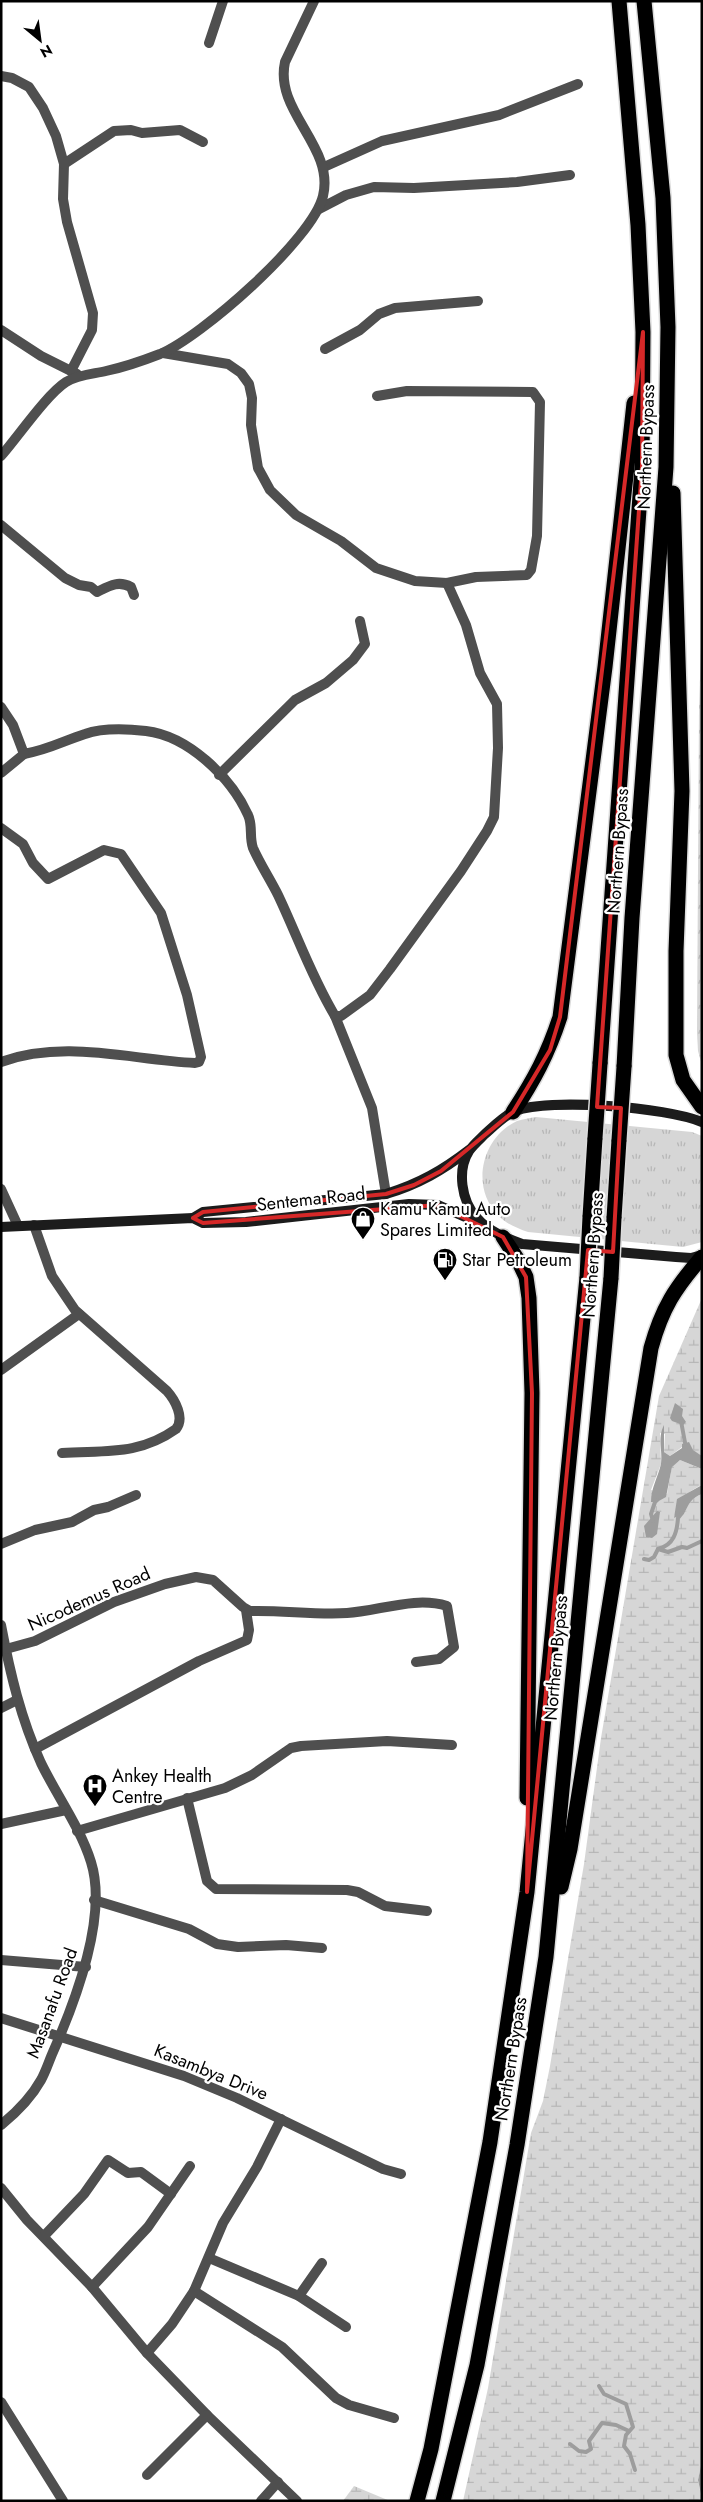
<svg xmlns="http://www.w3.org/2000/svg" width="703" height="2502" font-family="Jost,sans-serif">
<defs>
<pattern id="grass-tufts" width="24" height="20" patternUnits="userSpaceOnUse" patternTransform="scale(1.25)"><rect width="24" height="20" fill="#d6d6d6"/><path d="M3 7l-1-3M5 7V3M7 7l1-3M15 17l-1-3M17 17v-4M19 17l1-3" fill="none" stroke="#b6b6b6"/></pattern>
<pattern id="wetland-marsh" width="20" height="14" patternUnits="userSpaceOnUse" patternTransform="scale(1.25)"><rect width="20" height="14" fill="#d6d6d6"/><path d="M1 5h8M5 5V1M11 12h8M15 12V8" fill="none" stroke="#b6b6b6"/></pattern>
</defs>
<rect width="100%" height="100%" fill="#fff"/>
<g fill="url(#grass-tufts)">
<polygon points="702,617 702,1065 698,1051 697,1033 699,709"/>
<path d="M536,1117L692,1132L702,1136V1242L683,1247L528,1232C517,1228 506,1224 498,1215C470,1187 482,1137 517,1121C523,1119 530,1118 536,1117Z"/>
</g>
<g fill="url(#wetland-marsh)">
<path d="M702,1298V1456L682,1444V1447L670,1456L664,1452L665,1434L660,1433L661,1464L651,1490L667,1494L672,1466L680,1460L702,1469V1485C686,1492 679,1501 674,1518L684,1514C689,1504 691,1498 702,1494V2461L698,2480L702,2501H463L488,2388L531,2133L543,2101L550,2066L584,1864L601,1738L659,1396Z"/>
<polygon points="354,2486 390,2501 343,2501"/>
</g>
<g fill="#9d9d9d">
<polygon points="675,1403 683,1409 682,1416 686,1422 683,1425 672,1421 670,1418"/>
<path d="M664,1425V1452L670,1456L682,1448V1444L689,1442L693,1450L702,1456V1469L680,1460L672,1467L666,1497L657,1502H651C651,1488 658,1477 661,1464C663,1450 657,1439 664,1425Z"/>
<path d="M702,1485V1494C691,1498 689,1504 684,1514L674,1518L677,1499Z"/>
<polygon points="657,1511 660,1512 657,1534 652,1538 646,1537 644,1526"/>
<polygon points="702,2461 702,2499 698,2480"/>
</g>
<g fill="none" stroke-linecap="round" stroke-linejoin="round">
<g stroke="#9d9d9d" stroke-width="4">
<polyline points="681,1421 686,1448"/>
<polyline points="653,1521 651,1514 655,1502 657,1500"/>
<path d="M658,1549C674,1545 677,1532 678,1518L682,1513"/>
<polyline points="644,1559 649,1560 654,1557 658,1549 668,1552 682,1547 687,1548 702,1541"/>
<polyline points="599,2386 604,2394 626,2404 633,2427 626,2435 624,2446 630,2454 635,2470"/>
<polyline points="570,2444 579,2451 586,2452 591,2449 589,2441 602,2423 616,2425 629,2431"/>
</g>
<defs>
<g id="highway">
<polyline points="673,493 682,791 676,951 676,1055 683,1080 702,1107"/>
<polyline points="600,1064 642,467 643,332 638,225 619,1"/>
<polyline points="624,1067 632,918 666,467 668,327 663,198 644,1"/>
<path d="M513,1112C534,1080 548,1054 560,1017L605,667L634,403"/>
<polyline points="590,1217 595,1138"/>
<polyline points="614,1218 619,1140"/>
<polyline points="503,1237 518,1260 526,1277 529,1298 532,1393 527,1798"/>
<path d="M561,1887L570,1849L651,1348C662,1308 675,1288 702,1257"/>
<polyline points="417,2501 431,2449 490,2142 527,1892 587,1277"/>
<polyline points="443,2501 477,2365 517,2145 546,1957 611,1278"/>
</g>
</defs>
<use href="#highway" stroke="#dbdbdb" stroke-width="18"/>
<g stroke="#4f4f4f" stroke-width="10">
<polyline points="209,43 223,1"/>
<polyline points="1,76 12,78 29,87 43,108 56,136 64,164 63,199 67,222 93,313 92,330 71,371"/>
<polyline points="64,164 114,131 131,130 142,133 180,130 203,142"/>
<polyline points="324,167 382,141 499,115 578,84"/>
<polyline points="319,209 346,195 374,187 414,188 517,182 570,175"/>
<polyline points="1,330 41,356 77,374"/>
<polyline points="325,349 360,330 379,314 395,308 478,301"/>
<polyline points="163,353 228,364 241,373 249,384 252,398 251,425 258,468 270,490 296,515 341,541 376,568 415,581 447,583 476,577 527,575 531,570 537,536 540,402 533,392 407,391 377,396"/>
<path d="M1,456C17,438 47,394 66,382C77,375 93,374 106,371C125,367 142,361 160,354C201,337 313,239 323,196C335,146 274,112 285,62L314,1"/>
<path d="M1,525L65,578L79,585L91,587L97,592C109,586 118,580 131,587L134,595"/>
<path d="M1,707L13,725L24,754C48,750 63,741 85,734C102,728 128,729 146,731C188,736 231,777 248,815C253,825 249,837 253,848C260,864 270,879 278,895C297,935 312,978 335,1016H341L370,995L390,969L461,871L487,831L494,817L498,748L497,704L480,673L466,625L447,583"/>
<polyline points="1,773 24,754"/>
<polyline points="219,775 295,700 326,683 353,660 365,644 360,621"/>
<path d="M1,828L23,844L33,863L48,879L104,850L121,854L161,913L187,995L201,1057L199,1062L195,1063C131,1060 65,1039 1,1062"/>
<polyline points="335,1016 372,1108 386,1194"/>
<polyline points="1,1189 18,1226"/>
<path d="M34,1225L52,1276L75,1310L167,1391C175,1400 185,1418 176,1429C138,1456 104,1450 62,1453"/>
<polyline points="1,1370 79,1314"/>
<polyline points="1,1544 35,1530 72,1522 94,1510 108,1507 136,1495"/>
<path d="M1,1625C10,1673 21,1719 41,1763C57,1796 80,1827 91,1862C108,1916 75,2002 53,2052C49,2061 46,2071 41,2080C31,2098 17,2112 1,2125"/>
<path d="M6,1649L35,1641L114,1602L165,1584L196,1577L213,1580L243,1607L250,1611C282,1610 315,1615 347,1613C379,1611 415,1596 447,1606L454,1647L439,1659L416,1662"/>
<polyline points="1,1708 17,1700"/>
<polyline points="35,1749 199,1661 247,1640 249,1630 246,1610"/>
<polyline points="187,1798 207,1881 216,1889 347,1890 358,1892 385,1906 427,1911"/>
<polyline points="1,1824 66,1810"/>
<polyline points="77,1831 225,1788 252,1775 291,1748 301,1746 387,1741 452,1745"/>
<polyline points="94,1900 189,1929 217,1944 238,1947 286,1945 322,1948"/>
<polyline points="1,1960 86,1967"/>
<polyline points="1,2018 184,2076 237,2098 383,2169 401,2174"/>
<polyline points="1,2188 27,2220 92,2287 147,2353 207,2415 297,2501"/>
<polyline points="44,2236 84,2194 108,2160 128,2173 141,2172 171,2194"/>
<polyline points="209,2258 299,2296 346,2327"/>
<polyline points="92,2287 148,2227 190,2166"/>
<polyline points="194,2291 282,2347 336,2398 349,2405 394,2418"/>
<polyline points="299,2296 322,2263"/>
<polyline points="147,2353 172,2324 194,2291 223,2223 257,2167 281,2119"/>
<polyline points="1,2402 63,2501"/>
<polyline points="147,2475 207,2415"/>
<polyline points="261,2501 278,2482"/>
</g>
<g stroke="#1c1c1c" stroke-width="10">
<path d="M702,1122C665,1107 552,1098 515,1111C505,1115 493,1127 485,1134C480,1139 473,1145 469,1151C457,1170 461,1201 477,1218C488,1231 506,1238 522,1244L676,1257L691,1258L702,1255"/>
<path d="M193,1218L203,1212L386,1194C419,1184 443,1170 469,1150"/>
<polyline points="1,1227 193,1218 203,1223 246,1222 409,1204 438,1205 481,1224"/>
</g>
<use href="#highway" stroke="#000" stroke-width="15"/>
<defs>
<g id="highway-bridge">
<polyline points="595,1138 600,1064"/>
<polyline points="619,1140 624,1067"/>
<polyline points="587,1277 590,1217"/>
<polyline points="611,1278 614,1218"/>
</g>
</defs>
<use href="#highway-bridge" stroke="#dbdbdb" stroke-width="18" stroke-linecap="butt"/>
<use href="#highway-bridge" stroke="#000" stroke-width="15"/>
</g>
<path fill="none" stroke="#d62828" stroke-width="4" stroke-linejoin="round" d="M643,332L642,467L597,1107L621,1108L613,1252L588,1250L527,1892L532,1393L526,1277L503,1237L438,1205L203,1223L193,1218L203,1212L386,1194L414,1185L441,1171L513,1112L550,1050L560,1017Z"/>
<defs>
<symbol id="shop-pin" viewBox="-11 -11 22 30"><path d="M0 17L-7.5 6A9.5 9.5 0 1 1 7.5 6Z" fill="#000" stroke="#fff"/><path d="M-5-2.5h2.3a2.7 3.5 0 0 1 5.4 0H5L5.5 6h-11ZM-1.5-2.5h3a1.5 2.3 0 0 0-3 0Z" fill="#fff"/></symbol>
<symbol id="fuel-pin" viewBox="-11 -11 22 30"><path d="M0 17L-7.5 6A9.5 9.5 0 1 1 7.5 6Z" fill="#000" stroke="#fff"/><path d="M-5.5-6h7V0h2V4h1.3V-2.5L3-4.5l.8-.8L6-3V5H2.5V1h-1V6h-7ZM-4.2-4.7v3.2H.2V-4.7Z" fill="#fff"/></symbol>
<symbol id="hospital-pin" viewBox="-11 -11 22 30"><path d="M0 17L-7.5 6A9.5 9.5 0 1 1 7.5 6Z" fill="#000" stroke="#fff"/><path d="M-5-5h3v3.5h4V-5h3V5h-3V1.5h-4V5h-3Z" fill="#fff"/></symbol>
</defs>
<g fill-rule="evenodd">
<use href="#shop-pin" x="349" y="1205" width="28" height="38"/>
<use href="#fuel-pin" x="431" y="1246" width="28" height="38"/>
<use href="#hospital-pin" x="81" y="1772" width="28" height="38"/>
</g>
<g text-anchor="middle" stroke-width="4.5" stroke-linejoin="round" paint-order="stroke">
<g font-size="18" fill="#000" stroke="#fff">
<text transform="translate(646 447) rotate(-88)" y="6">Northern Bypass</text>
<text transform="translate(618 851) rotate(-86)" y="6">Northern Bypass</text>
<text transform="translate(311 1199) rotate(-6)" y="6">Sentema Road</text>
<text transform="translate(593 1255) rotate(-86)" y="6">Northern Bypass</text>
<text transform="translate(89 1599) rotate(-24)" y="6">Nicodemus Road</text>
<text transform="translate(556 1658) rotate(-85)" y="6">Northern Bypass</text>
<text transform="translate(52 2003) rotate(-70)" y="6">Masanafu Road</text>
<text transform="translate(511 2059) rotate(-81)" y="6">Northern Bypass</text>
<text transform="translate(211 2072) rotate(22)" y="6">Kasambya Drive</text>
</g>
<g font-size="18" fill="#000" stroke="#fff" text-anchor="start">
<text x="380" y="1215">Kamu Kamu Auto<tspan x="380" dy="21">Spares Limited</tspan></text>
<text x="462" y="1266">Star Petroleum</text>
<text x="112" y="1782">Ankey Health<tspan x="112" dy="21">Centre</tspan></text>
</g>
</g>
<rect width="703" height="2502" fill="none" stroke="#000000" stroke-width="5"/>
<g transform="translate(40 40) rotate(151)" stroke="#ffffff" stroke-width="4" paint-order="stroke">
<path d="M0-4L9 19L0 12L-9 19Z" fill="#000000"/>
<text y="-8" font-size="14" font-weight="bold" text-anchor="middle" fill="#000000">N</text>
</g>
</svg>
